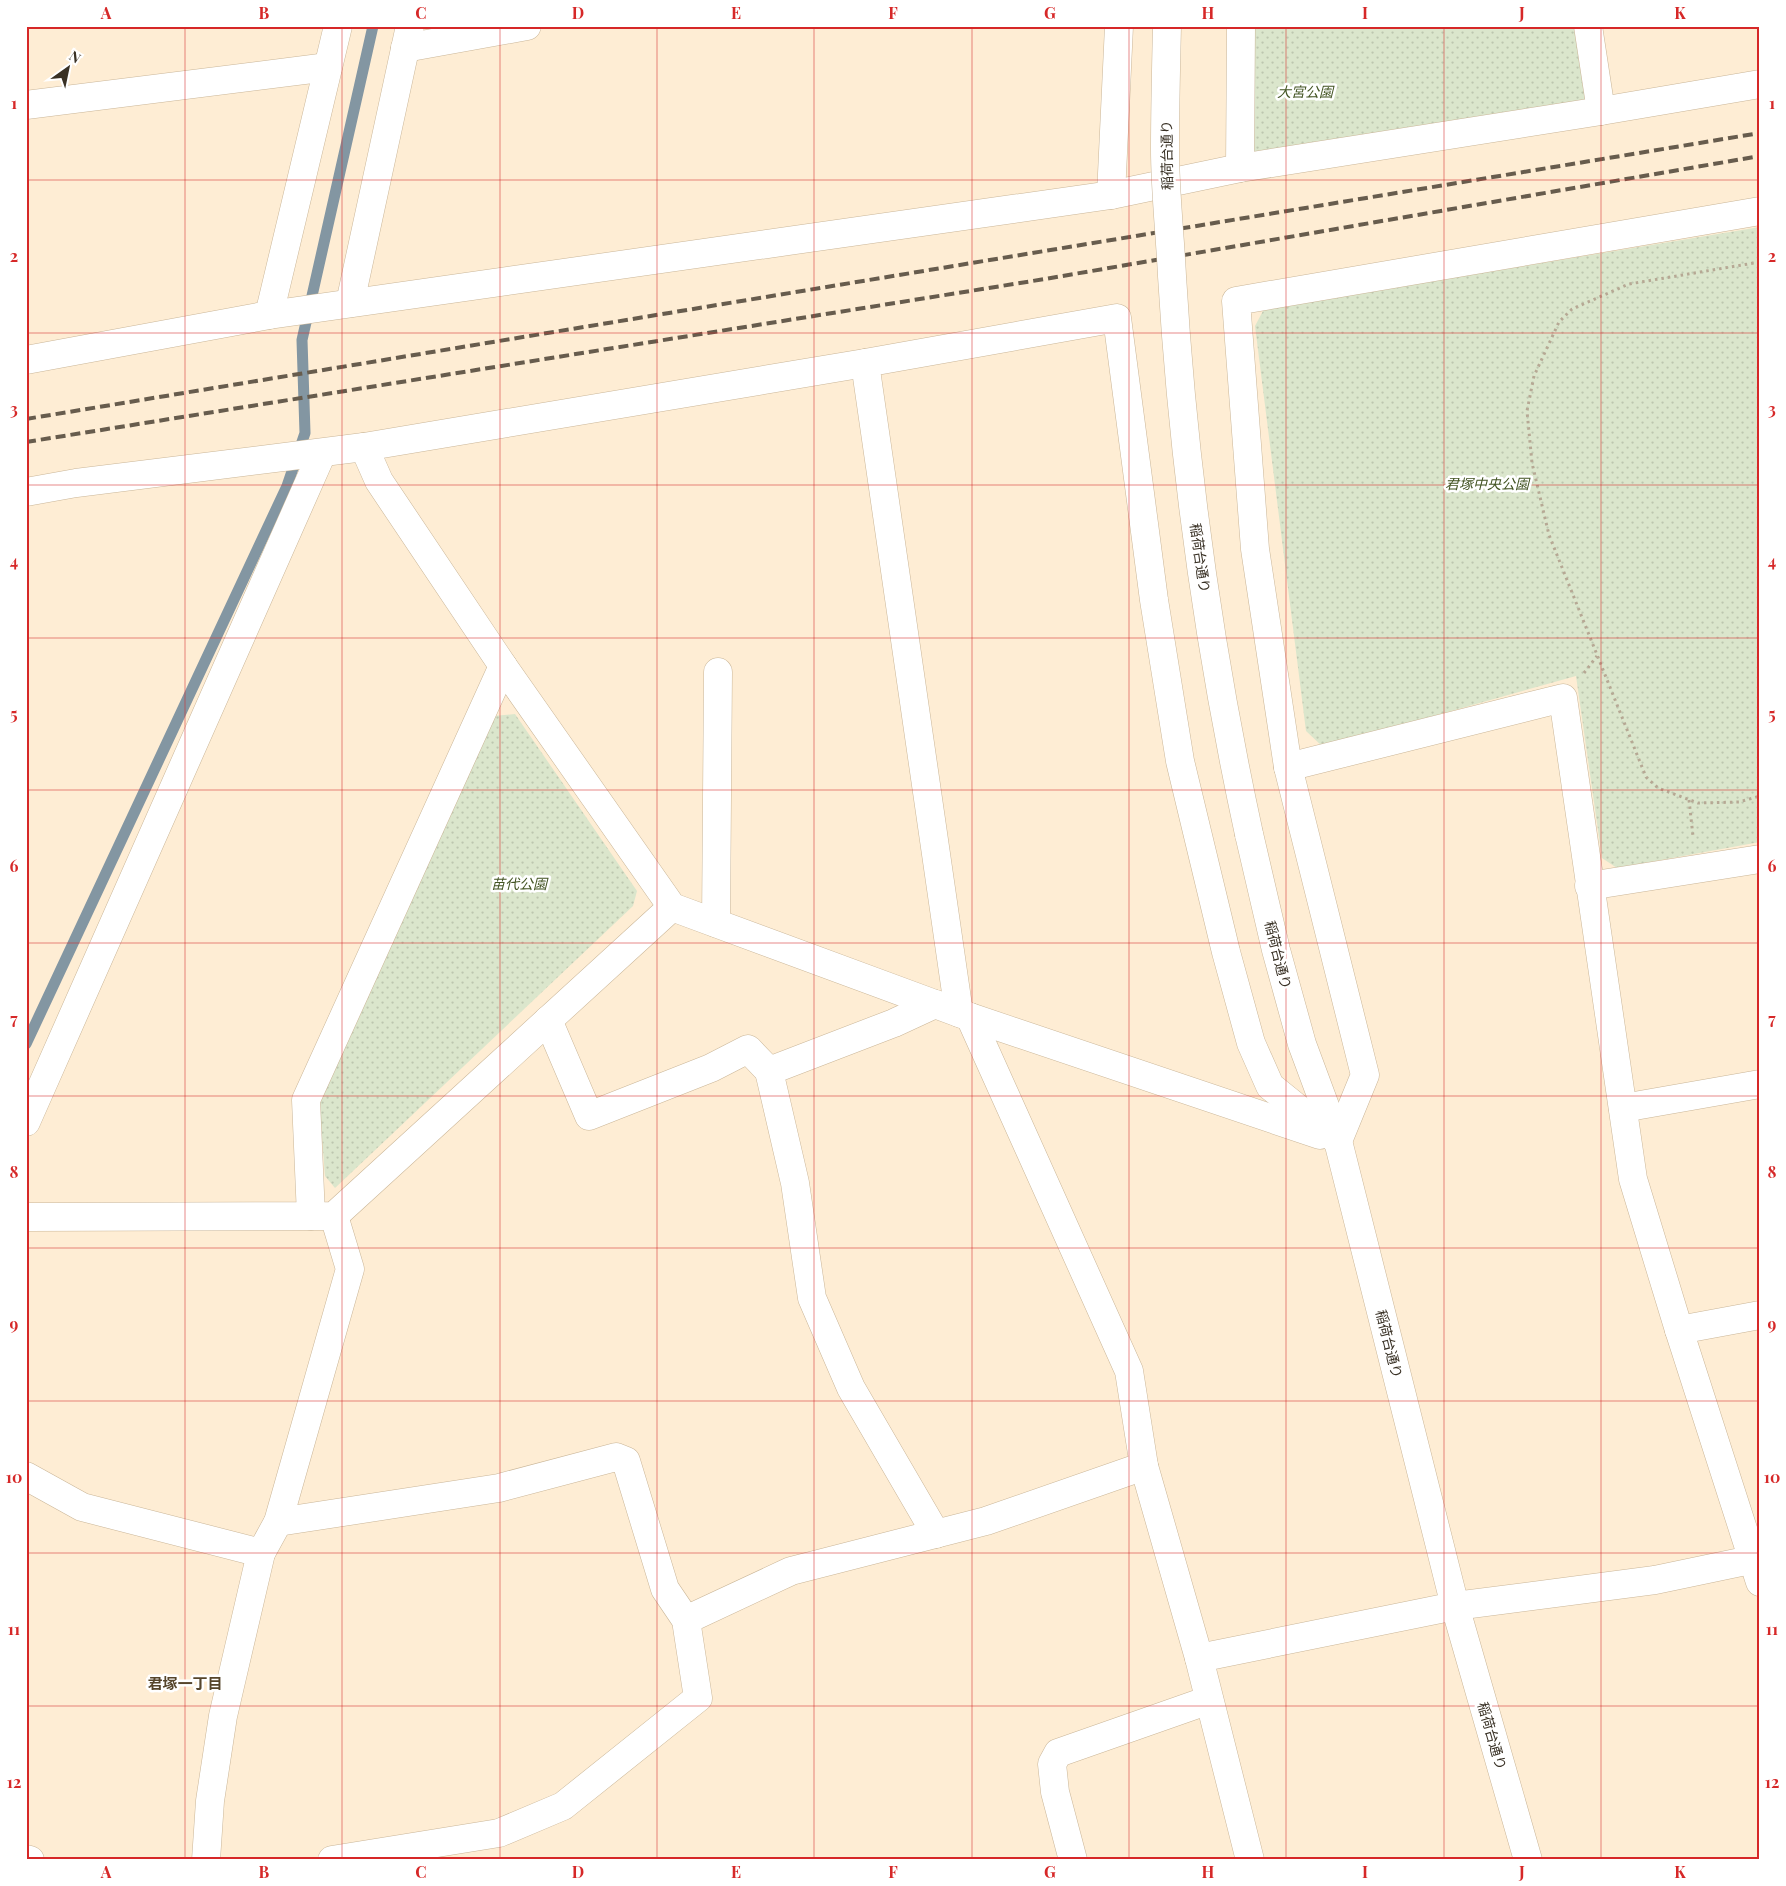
<svg xmlns="http://www.w3.org/2000/svg" width="1786" height="1886" font-family="'Playfair Display','Noto Sans JP',serif">
<defs>
<pattern id="park-dots" width="8" height="8" patternUnits="userSpaceOnUse" patternTransform="scale(1.25)"><rect width="8" height="8" fill="#dbe6cc"/><path d="M2 2h.1M6 6h.1" fill="none" stroke="#bdc6af" stroke-width="1.8" stroke-linecap="round"/></pattern>
</defs>
<rect width="100%" height="100%" fill="#feedd4"/>
<g fill="url(#park-dots)">
<polygon points="1241,26 1588,26 1601,111 1240,168"/>
<polygon points="1760,227 1760,842 1617,868 1602,858 1576,676 1323,747 1306,731 1255,326 1264,309"/>
<polygon points="515,714 637,891 633,906 335,1188 325,1176 319,1098 493,716"/>
</g>
<g fill="none" stroke-linecap="round" stroke-linejoin="round">
<polyline stroke="#8396a2" stroke-width="11" points="26,1044 287,486 305,433 302,340 373,26"/>
<defs>
<g id="minor">
<polyline points="1588,26 1601,111"/>
<polyline points="405,48 527,26"/>
<polyline points="26,105 328,67"/>
<polyline points="1240,168 1241,26"/>
<polyline points="1111,195 1119,26"/>
<polyline points="350,303 410,26"/>
<polyline points="269,315 338,26"/>
<polyline points="26,360 269,315 1111,195 1240,168 1601,111 1760,84"/>
<polyline points="865,363 959,1013"/>
<polyline points="364,447 379,481 503,666 672,907 970,1017 1320,1135"/>
<polyline points="26,492 76,483 364,447 865,363 1117,318 1154,600 1180,761 1226,952 1251,1043 1270,1086 1338,1141"/>
<polyline points="1288,767 1563,698 1633,1179 1679,1330 1760,1582"/>
<polyline points="1249,834 1276,950 1302,1044 1338,1141 1455,1606 1528,1860"/>
<polyline points="1589,886 1760,859"/>
<polyline points="716,923 718,672"/>
<polyline points="935,1004 894,1023 769,1071 795,1183 812,1298 851,1388 936,1534"/>
<polyline points="970,1017 1129,1371 1144,1466 1199,1658 1250,1860"/>
<polyline points="548,1020 589,1116 711,1068 748,1049 769,1071"/>
<polyline points="1623,1108 1760,1084"/>
<polyline points="26,1122 322,453"/>
<polyline points="1338,1141 1365,1075 1288,767 1255,549 1236,301 1760,211"/>
<polyline points="311,1216 306,1100 503,666"/>
<polyline points="26,1217 334,1216 672,907"/>
<polyline points="1679,1330 1760,1315"/>
<polyline points="26,1476 82,1507 261,1553"/>
<polyline points="278,1522 499,1488 616,1457 626,1461 665,1589 686,1620 698,1698 563,1806 499,1833 332,1860"/>
<polyline points="686,1620 791,1571 986,1521 1144,1466"/>
<polyline points="1199,1658 1455,1606 1655,1580 1760,1558"/>
<polyline points="26,1859 30,1860"/>
<polyline points="206,1860 210,1801 223,1716 261,1553 278,1522 350,1269 334,1216"/>
<polyline points="1073,1860 1055,1792 1052,1764 1058,1753 1209,1700"/>
</g>
</defs>
<use href="#minor" stroke="#cab698" stroke-width="29"/>
<g stroke="#b6a894" stroke-width="3" stroke-dasharray="2.5 4" stroke-linecap="butt">
<polyline points="1760,262 1629,284 1572,309 1559,322 1534,376 1527,411 1532,463 1549,535 1646,777 1658,788 1698,803 1739,802 1760,796"/>
<polyline points="1584,673 1597,656"/>
<polyline points="1689,800 1693,836"/>
</g>
<use href="#minor" stroke="#fff" stroke-width="28"/>
<g stroke="#675c4d" stroke-width="4" stroke-dasharray="10 5" stroke-linecap="butt">
<polyline points="26,419 1760,133"/>
<polyline points="26,442 1045,279 1760,156"/>
</g>
<defs>
<path id="minor-bridge" d="M1167,26C1166,67 1165,108 1165,149C1165,191 1170,234 1172,276C1183,463 1209,650 1249,834"/>
</defs>
<use href="#minor-bridge" stroke="#cab698" stroke-width="29" stroke-linecap="butt"/>
<use href="#minor-bridge" stroke="#fff" stroke-width="28"/>
</g>
<path fill="none" stroke="#d62828" stroke-width="1" stroke-opacity="0.55" d="M185,26V1860M342,26V1860M500,26V1860M657,26V1860M814,26V1860M972,26V1860M1129,26V1860M1286,26V1860M1444,26V1860M1601,26V1860M26,180H1760M26,333H1760M26,485H1760M26,638H1760M26,790H1760M26,943H1760M26,1096H1760M26,1248H1760M26,1401H1760M26,1553H1760M26,1706H1760"/>
<g text-anchor="middle" stroke-width="5" stroke-linejoin="round" paint-order="stroke">
<g font-size="14" font-style="italic" fill="#435423" stroke="#fff">
<text x="1305" y="97">大宮公園</text>
<text x="1487" y="489">君塚中央公園</text>
<text x="519" y="889">苗代公園</text>
</g>
<g font-size="14" fill="#393125" stroke="#fff">
<text transform="translate(1167 155) rotate(-91)" y="5">稲荷台通り</text>
<text transform="translate(1200 558) rotate(82)" y="5">稲荷台通り</text>
<text transform="translate(1278 955) rotate(76)" y="5">稲荷台通り</text>
<text transform="translate(1389 1344) rotate(76)" y="5">稲荷台通り</text>
<text transform="translate(1492 1736) rotate(74)" y="5">稲荷台通り</text>
</g>
<g font-size="15" font-weight="bold" fill="#56452b" stroke="#fff">
<text x="185" y="1689">君塚一丁目</text>
</g>
</g>
<rect width="1786" height="1886" fill="none" stroke="#ffffff" stroke-width="55"/>
<g transform="translate(68 68) rotate(33)" stroke="#ffffff" stroke-width="4" paint-order="stroke">
<path d="M0-4L9 19L0 12L-9 19Z" fill="#393125"/>
<text y="-8" font-size="14" font-weight="bold" text-anchor="middle" fill="#393125">N</text>
</g>
<rect x="28" y="28" width="1730" height="1830" fill="none" stroke="#d62828" stroke-width="2"/>
<g font-size="16" text-anchor="middle" font-weight="bold" fill="#d62828">
<text x="106" y="19">A</text>
<text x="264" y="19">B</text>
<text x="421" y="19">C</text>
<text x="578" y="19">D</text>
<text x="736" y="19">E</text>
<text x="893" y="19">F</text>
<text x="1050" y="19">G</text>
<text x="1208" y="19">H</text>
<text x="1365" y="19">I</text>
<text x="1522" y="19">J</text>
<text x="1680" y="19">K</text>
<text x="14" y="109">1</text>
<text x="1772" y="109">1</text>
<text x="14" y="262">2</text>
<text x="1772" y="262">2</text>
<text x="14" y="415">3</text>
<text x="1772" y="415">3</text>
<text x="14" y="567">4</text>
<text x="1772" y="567">4</text>
<text x="14" y="720">5</text>
<text x="1772" y="720">5</text>
<text x="14" y="872">6</text>
<text x="1772" y="872">6</text>
<text x="14" y="1025">7</text>
<text x="1772" y="1025">7</text>
<text x="14" y="1178">8</text>
<text x="1772" y="1178">8</text>
<text x="14" y="1330">9</text>
<text x="1772" y="1330">9</text>
<text x="14" y="1483">10</text>
<text x="1772" y="1483">10</text>
<text x="14" y="1635">11</text>
<text x="1772" y="1635">11</text>
<text x="14" y="1788">12</text>
<text x="1772" y="1788">12</text>
<text x="106" y="1878">A</text>
<text x="264" y="1878">B</text>
<text x="421" y="1878">C</text>
<text x="578" y="1878">D</text>
<text x="736" y="1878">E</text>
<text x="893" y="1878">F</text>
<text x="1050" y="1878">G</text>
<text x="1208" y="1878">H</text>
<text x="1365" y="1878">I</text>
<text x="1522" y="1878">J</text>
<text x="1680" y="1878">K</text>
</g>
</svg>
